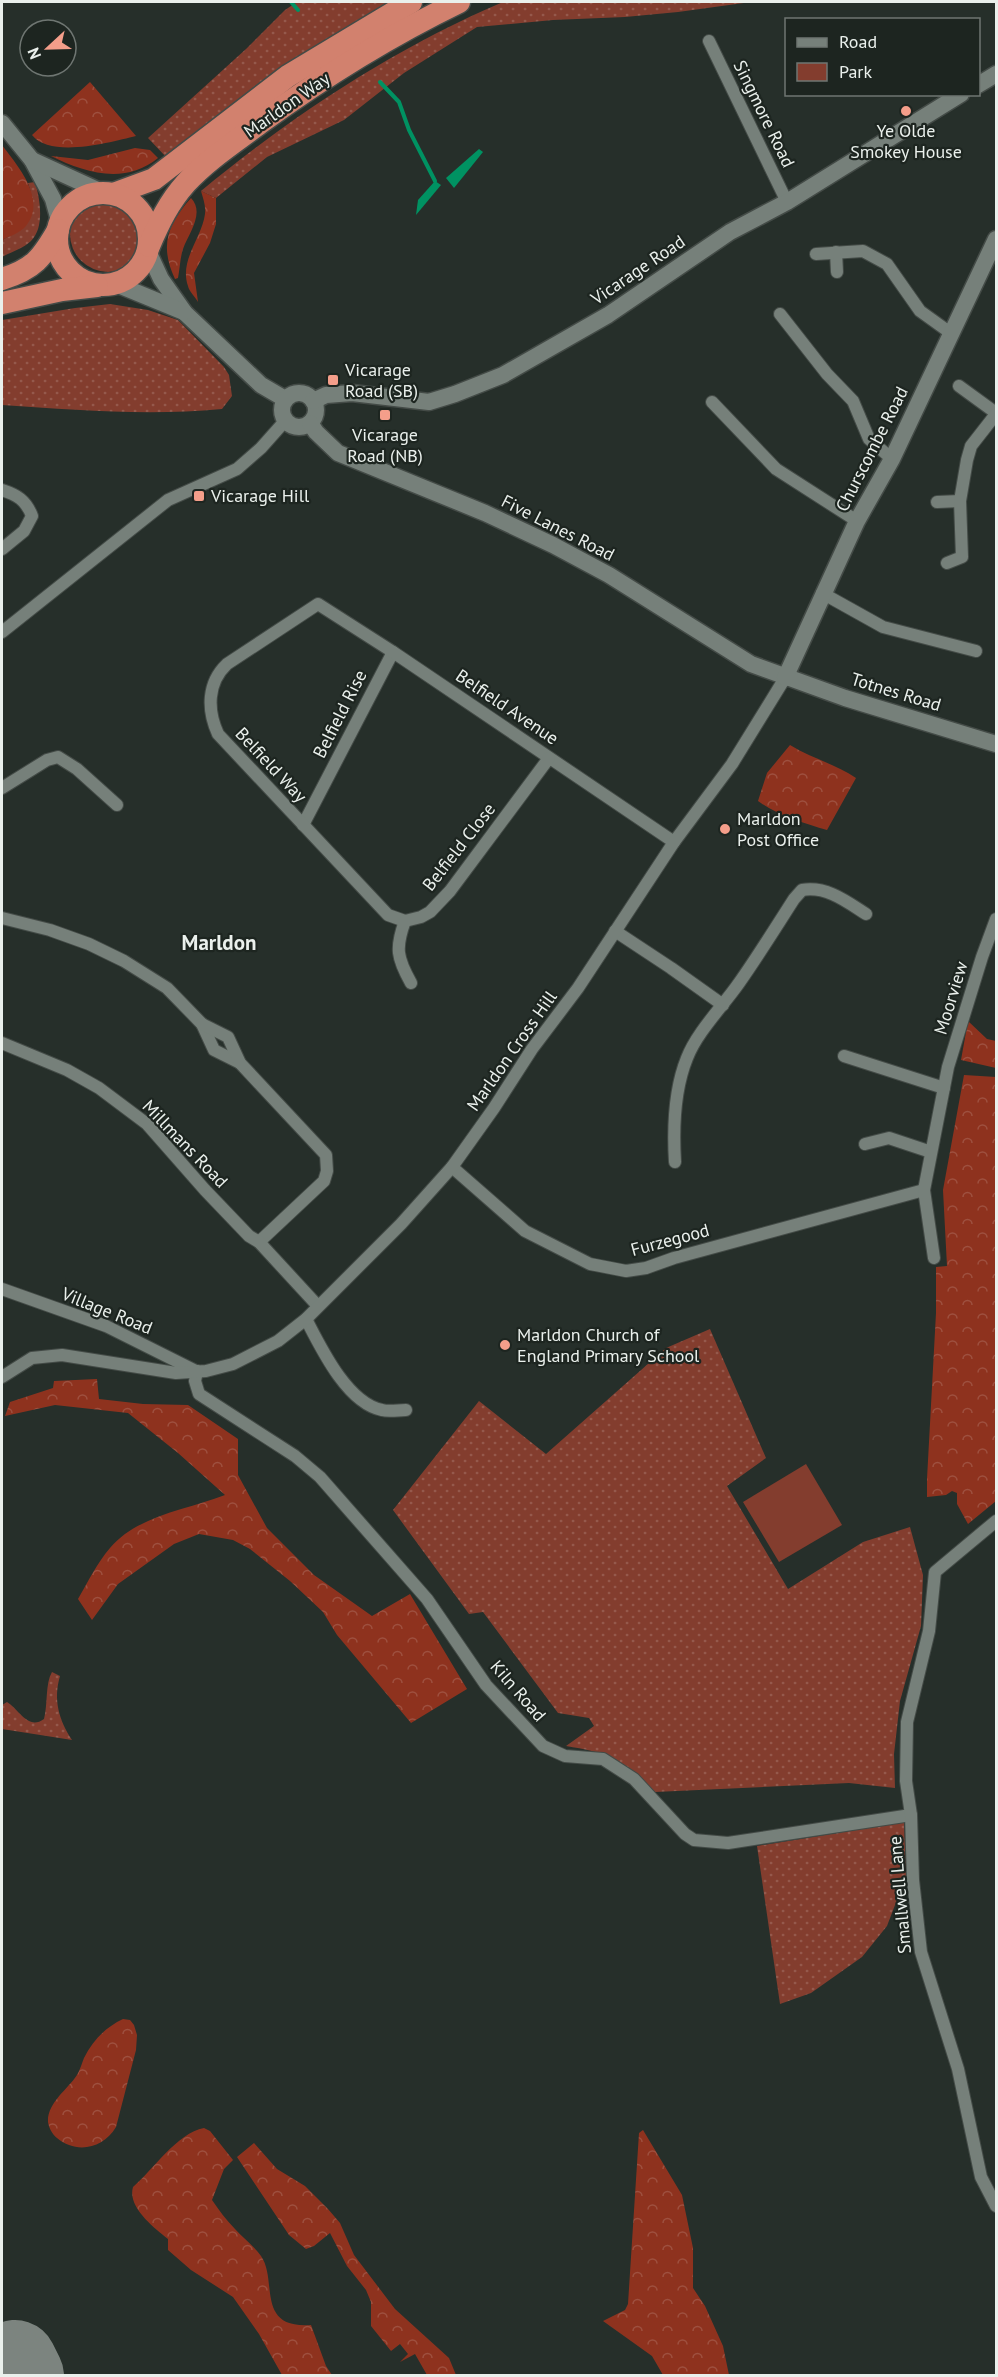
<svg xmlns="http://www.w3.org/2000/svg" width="998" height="2377" font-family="'PT Sans',sans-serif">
<defs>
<pattern id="grass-dots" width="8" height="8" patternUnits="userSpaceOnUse" patternTransform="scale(1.5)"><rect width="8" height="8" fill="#833d2e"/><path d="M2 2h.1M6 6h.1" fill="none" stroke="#95594c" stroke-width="1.8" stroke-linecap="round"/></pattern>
<pattern id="forest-crowns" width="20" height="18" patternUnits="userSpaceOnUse" patternTransform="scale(1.5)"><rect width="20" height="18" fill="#8e321e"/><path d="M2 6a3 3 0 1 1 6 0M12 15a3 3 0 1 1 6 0" fill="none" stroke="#9e503f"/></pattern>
</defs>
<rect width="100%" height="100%" fill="#262f2a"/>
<g fill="url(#grass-dots)">
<polygon points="297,2 391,2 276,71 167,158 148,138 246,49 285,10"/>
<path d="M503,2H751L678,12L625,17L553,20L477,27L404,73L344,120L267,157L216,198L201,191C293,115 393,49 503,2Z"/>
<path d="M35,182C40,199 45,227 31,241C24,248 11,252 2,257V240C31,226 39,215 28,183Z"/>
<circle cx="108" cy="234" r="38"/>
<path d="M110,304L148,310L178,320L224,367L229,375L232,396L222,409C148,416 75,410 2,405V320L75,308Z"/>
<path d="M710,1329L766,1458L727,1486L788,1589L863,1542L910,1527L923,1575L921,1626L900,1701L894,1754L895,1788L849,1783L655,1792C622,1761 611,1753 566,1746L594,1726L589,1718L558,1713L483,1612L469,1614L393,1510L479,1401L546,1454L666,1348Z"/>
<path d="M52,1672L60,1676C53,1700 59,1720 72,1740L2,1729V1705L7,1702C19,1709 28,1731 44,1719C48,1704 45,1684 52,1672Z"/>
<polygon points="904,1822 906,1876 887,1926 862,1957 811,1993 780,2004 757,1846"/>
</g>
<g fill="url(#forest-crowns)">
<path d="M90,82L136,136C111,142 51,159 32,135Z"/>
<path d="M2,145C17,165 48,200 26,226C20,233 10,236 2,240Z"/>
<path d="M135,148L150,150L158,158C125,185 85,173 51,156L88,160Z"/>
<path d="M201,191L216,198V224L210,243L194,273L198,302C195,297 189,291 188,286C179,260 202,238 205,214C206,206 203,198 201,191Z"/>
<path d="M191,198C205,213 189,233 183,249C180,258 180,268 178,278L175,279C159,245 168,224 191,198Z"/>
<path d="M790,745C811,758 835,764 856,778L827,830C805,824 775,814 758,801L767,773Z"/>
<polygon points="968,1021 987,1039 996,1041 996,1068 961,1060"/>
<polygon points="964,1075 996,1077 996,1501 968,1524 957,1504 957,1493 952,1491 946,1495 927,1497 927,1479 936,1313 936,1267 947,1266 943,1190"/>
<path d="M97,1379L99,1399L143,1404L188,1405L238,1439V1475L267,1528L314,1575L372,1616L410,1594L467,1689L411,1723L337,1635L323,1612L290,1581L250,1549L233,1540L199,1534L174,1544L118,1584L92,1620L78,1599C88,1582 97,1563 110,1548C138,1515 187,1510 225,1495L178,1453L128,1413L55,1405L5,1416L10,1402L53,1388L54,1381Z"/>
<path d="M123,2019L130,2020L134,2025L137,2035L136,2050L116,2127C103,2149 76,2154 57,2138C52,2134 49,2128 48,2122C47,2103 68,2089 77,2075C80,2070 82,2063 84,2058C93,2040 106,2027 123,2019Z"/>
<path d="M204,2128L210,2131L233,2160L224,2169L212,2200C219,2210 226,2220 235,2229C243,2238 254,2246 261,2256C278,2280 255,2329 311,2325L326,2366L332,2375H282L259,2334L233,2297L191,2270L168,2250V2239C154,2228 127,2207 133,2187C153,2170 177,2133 204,2128Z"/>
<polygon points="643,2130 682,2195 693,2248 693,2288 705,2306 723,2346 729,2375 663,2375 652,2356 603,2321 625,2310 628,2304 639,2133"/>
<polygon points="254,2143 277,2169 305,2186 328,2209 340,2223 354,2255 395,2309 449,2358 456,2375 427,2375 415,2354 400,2362 408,2354 400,2344 391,2351 371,2326 371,2302 366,2290 347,2266 330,2233 314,2246 306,2249 289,2235 237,2157"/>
</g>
<polygon fill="#833d2e" points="806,1464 842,1525 779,1562 743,1502"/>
<g fill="#009262">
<polygon points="479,149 483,152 454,188 446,178"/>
<polygon points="435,181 441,185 416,215 418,200"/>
</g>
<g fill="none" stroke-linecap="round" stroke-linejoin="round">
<g stroke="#009262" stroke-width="4">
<polyline points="291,2 298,10"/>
<polyline points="380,82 399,102 409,130 435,181"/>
</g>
<polyline stroke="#7c847f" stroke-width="84" points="15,2362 22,2376"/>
<defs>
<g id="street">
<polyline points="709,41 787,202"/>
<polyline points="836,252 837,272"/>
<polyline points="816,254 863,251 887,264 920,311 952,334"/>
<polyline points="780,314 827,374 853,401 869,439 892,459"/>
<polyline points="959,386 996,413"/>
<polyline points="712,402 776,469 857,521"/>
<path d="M2,490C17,495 26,500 32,516L24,531L2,549"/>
<polyline points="937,502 960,501"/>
<polyline points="947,563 962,557 960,501 967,460 971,446 996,414"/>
<polyline points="822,593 883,627 976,651"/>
<polyline points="2,632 168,500 237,469 261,448 285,421"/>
<polyline points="2,788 47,760 58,757 77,769 117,805"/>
<polyline points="303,825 393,652"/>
<polyline points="2,918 50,930 89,944 124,961 167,988 202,1024 214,1050 240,1063"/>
<path d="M405,921L388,915L218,734C207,710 207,683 227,664L318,604L393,652L674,842"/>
<polyline points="615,931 671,968 723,1005"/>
<path d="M411,983C397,958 395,948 405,921L421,917L430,912L450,891L549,758"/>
<polyline points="202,1024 228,1037 240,1063 326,1155 327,1171 324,1181 259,1242"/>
<polyline points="2,1043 67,1070 99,1088 147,1124 205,1190 249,1236 259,1242 317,1305"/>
<polyline points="844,1056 944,1088"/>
<polyline points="865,1144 889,1138 931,1152"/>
<path d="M675,1162C673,1129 674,1090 687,1058C697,1032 723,1006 739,983C758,956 776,927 794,899L802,890C827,886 846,901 866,914"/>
<polyline points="452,1167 525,1231 590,1264 626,1271 646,1268 674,1258 924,1190"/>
<polyline points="934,1258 924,1190 948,1067 982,957 996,919"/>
<polyline points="2,1289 106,1326 196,1371"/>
<path d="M306,1319C321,1348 347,1403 382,1410C389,1412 398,1410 406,1410"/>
<polyline points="197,1371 195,1381 199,1394 295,1456 320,1477 427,1599 486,1685 543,1746 565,1756 603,1759 634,1779 685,1834 694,1840 728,1843 911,1815"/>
<polyline points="2,1377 32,1358 62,1355 176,1373 206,1371 233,1364 278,1341 306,1319 401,1224 452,1167 494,1108 532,1049 578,988 674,842 732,764 785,678"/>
<polyline points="996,1521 935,1572 929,1631 907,1722 906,1781 911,1815 913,1880 921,1952 958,2069 981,2177 996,2206"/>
</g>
<g id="secondary">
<polyline points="978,85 996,74"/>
<polyline points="2,123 32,160 53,199 60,224"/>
<polyline points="32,160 104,193"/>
<polyline points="148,251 161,279 185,313 261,385 285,399"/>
<polyline points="116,284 184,312"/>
<circle cx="299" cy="410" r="17"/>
<polyline points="313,401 326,395 352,393 429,402 455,394 503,375 608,315 730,232 787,202 961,94"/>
<polyline points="310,423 316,432 338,453 485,513 553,545 609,575 751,664 845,698 996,744"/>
<polyline points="785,678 857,521 892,459 996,239"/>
</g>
<g id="highway">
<polyline points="116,193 154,179 288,76 411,2"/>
<circle cx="103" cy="239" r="46"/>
<path d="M149,246C159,223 169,202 186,183C207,160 235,142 260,123C323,77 389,36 459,2"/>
<path d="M2,279C34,269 42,258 58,230"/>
<polyline points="2,303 62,290 97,286"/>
</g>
</defs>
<use href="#street" stroke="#444b47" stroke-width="14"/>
<use href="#secondary" stroke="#444b47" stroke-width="19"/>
<use href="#highway" stroke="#444b47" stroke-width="25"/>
<use href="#street" stroke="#76807a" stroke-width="12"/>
<use href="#secondary" stroke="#76807a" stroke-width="16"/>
<use href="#highway" stroke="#d2816e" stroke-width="22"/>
</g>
<g fill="#f49e8a" stroke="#1d2520" stroke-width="2">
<circle cx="906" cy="111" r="6"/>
<rect x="327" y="374" width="12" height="12" rx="3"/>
<rect x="379" y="409" width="12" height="12" rx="3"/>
<rect x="193" y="490" width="12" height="12" rx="3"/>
<circle cx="725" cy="829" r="6"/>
<circle cx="505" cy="1345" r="6"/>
</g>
<g text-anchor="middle" stroke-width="4.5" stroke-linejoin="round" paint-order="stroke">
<g font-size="18" fill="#eaf0ec" stroke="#1d2520">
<text transform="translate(287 105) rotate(-35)" y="6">Marldon Way</text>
<text transform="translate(764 114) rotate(64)" y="6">Singmore Road</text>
<text transform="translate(638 270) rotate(-34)" y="6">Vicarage Road</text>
<text transform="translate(872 449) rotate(-63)" y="6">Churscombe Road</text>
<text transform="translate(558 528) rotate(27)" y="6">Five Lanes Road</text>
<text transform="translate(896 692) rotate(17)" y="6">Totnes Road</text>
<text transform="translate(507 707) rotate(34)" y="6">Belfield Avenue</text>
<text transform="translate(340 714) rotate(-63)" y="6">Belfield Rise</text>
<text transform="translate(271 765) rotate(47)" y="6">Belfield Way</text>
<text transform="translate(459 847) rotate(-52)" y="6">Belfield Close</text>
<text transform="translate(951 998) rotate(-73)" y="6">Moorview</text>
<text transform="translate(512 1051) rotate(-55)" y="6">Marldon Cross Hill</text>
<text transform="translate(185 1144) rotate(46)" y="6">Millmans Road</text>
<text transform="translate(670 1240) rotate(-15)" y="6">Furzegood</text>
<text transform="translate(107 1311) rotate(22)" y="6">Village Road</text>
<text transform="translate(518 1691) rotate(49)" y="6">Kiln Road</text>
<text transform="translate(900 1895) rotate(-95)" y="6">Smallwell Lane</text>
</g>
<g font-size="18" fill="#eaf0ec" stroke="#1d2520" text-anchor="start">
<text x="906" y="137" text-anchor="middle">Ye Olde<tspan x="906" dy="21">Smokey House</tspan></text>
<text x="345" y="376">Vicarage<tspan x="345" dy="21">Road (SB)</tspan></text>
<text x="385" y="441" text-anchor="middle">Vicarage<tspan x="385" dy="21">Road (NB)</tspan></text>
<text x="211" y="502">Vicarage Hill</text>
<text x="737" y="825">Marldon<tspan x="737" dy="21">Post Office</tspan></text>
<text x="517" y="1341">Marldon Church of<tspan x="517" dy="21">England Primary School</tspan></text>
</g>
<g font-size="21" font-weight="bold" fill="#eaf0ec" stroke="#1d2520">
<text x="219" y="950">Marldon</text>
</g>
</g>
<rect width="998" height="2377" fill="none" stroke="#eaf0ec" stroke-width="6"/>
<rect x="785" y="18" width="195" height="78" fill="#1d2520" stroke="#6f7672" stroke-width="1.5"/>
<rect x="797" y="38" width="30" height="9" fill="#76807a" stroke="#6f7672" stroke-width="1.5"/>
<text x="839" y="48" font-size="18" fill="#eaf0ec">Road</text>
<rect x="797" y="63" width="30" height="18" fill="#833d2e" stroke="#6f7672" stroke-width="1.5"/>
<text x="839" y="78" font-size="18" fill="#eaf0ec">Park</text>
<g transform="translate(48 48) rotate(248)"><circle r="28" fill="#1d2520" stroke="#6f7672" stroke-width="1.5"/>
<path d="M0-4.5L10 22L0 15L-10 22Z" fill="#f49e8a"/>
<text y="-9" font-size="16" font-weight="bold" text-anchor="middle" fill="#eaf0ec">N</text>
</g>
</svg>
